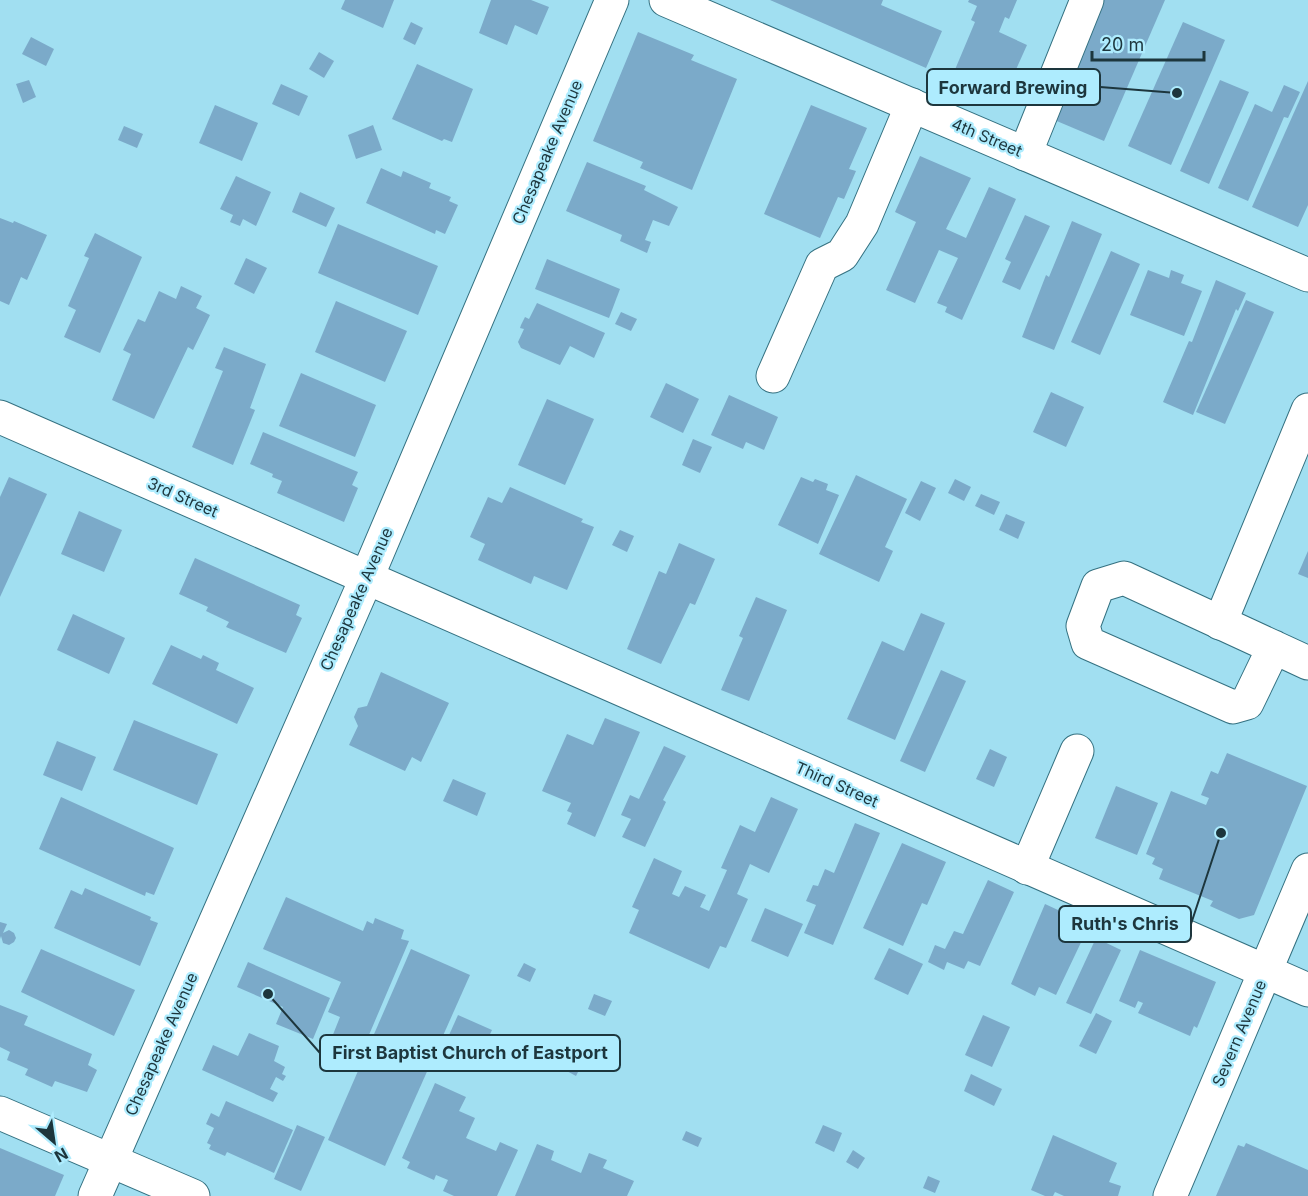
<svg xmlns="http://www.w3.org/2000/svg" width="1308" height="1196" font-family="Inter,sans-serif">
<rect width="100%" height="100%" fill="#a1dff1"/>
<g fill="#7baac9">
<polygon points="345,0 394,0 383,28 341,9"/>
<polygon points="491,0 531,0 549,7 537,35 515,25 507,45 479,33"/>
<polygon points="770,0 883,0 881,5 942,31 926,68"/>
<polygon points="969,0 1017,0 1009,19 1005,17 999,32 1027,45 1005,94 954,72 975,22 971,20 977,6 968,2"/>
<polygon points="1103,0 1165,0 1104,141 1052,119"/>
<polygon points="411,22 423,28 415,45 403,39"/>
<polygon points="1183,22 1225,40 1171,165 1128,146"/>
<polygon points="638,32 694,55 691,60 737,79 692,190 640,168 643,162 593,141"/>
<polygon points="31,37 54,49 46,66 22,54"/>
<polygon points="319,52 334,61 324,78 309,69"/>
<polygon points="417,64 473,89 452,142 444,139 442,141 392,119"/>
<polygon points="29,80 36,97 23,103 16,84"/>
<polygon points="1220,80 1249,92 1209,184 1180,171"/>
<polygon points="1308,81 1308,205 1298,227 1252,207"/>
<polygon points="281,84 308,96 299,116 272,104"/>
<polygon points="1284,85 1300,92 1288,118 1284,117 1248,201 1218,188 1255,104 1272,112"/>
<polygon points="215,105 258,123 242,161 199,143"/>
<polygon points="811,105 867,128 849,169 856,171 844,199 838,197 820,238 764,214"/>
<polygon points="373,125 382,150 356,159 348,135"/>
<polygon points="124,126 143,134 137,148 118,140"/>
<polygon points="920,156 971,178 946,229 966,238 989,187 1016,199 962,320 945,312 947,307 937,303 958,258 939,250 915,303 886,290 916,222 895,212"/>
<polygon points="587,162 646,186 644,190 678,207 669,226 653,220 645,240 651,242 647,253 620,241 622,235 566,211"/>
<polygon points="381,168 401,177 403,171 431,183 429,188 451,197 449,201 458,205 445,234 436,230 435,234 366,203"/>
<polygon points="236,176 271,192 256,226 243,219 240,226 230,222 233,215 220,209"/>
<polygon points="300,192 335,208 326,227 292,212"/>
<polygon points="1025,215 1050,226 1020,290 1002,282 1011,262 1005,259"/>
<polygon points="0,218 13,223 14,221 47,235 27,280 21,277 9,305 0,301"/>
<polygon points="1072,221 1102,234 1054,350 1022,337 1046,275 1049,277"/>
<polygon points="338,224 438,266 418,315 318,273"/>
<polygon points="95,233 142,257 100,353 64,337 76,310 68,306 89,258 84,256"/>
<polygon points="1111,251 1140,264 1100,355 1071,342"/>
<polygon points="246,258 267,268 254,294 234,284"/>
<polygon points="547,259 620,289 609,318 535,289"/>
<polygon points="1148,270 1169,278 1171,270 1184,275 1181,283 1202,291 1184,336 1130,315"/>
<polygon points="1216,280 1246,293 1238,311 1236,309 1193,415 1163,402 1189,341 1192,342"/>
<polygon points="181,286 202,296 196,308 210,315 193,350 188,347 154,419 112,400 131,354 123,350 138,319 145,322 159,291 176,299"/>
<polygon points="1246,300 1274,312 1225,424 1196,412"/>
<polygon points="336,301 407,331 385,382 315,352"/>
<polygon points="537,303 605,333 594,358 570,346 560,365 521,348 518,342 524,329 520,328 521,325 525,317 529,319"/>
<polygon points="621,312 637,319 631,331 615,324"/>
<polygon points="224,347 266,364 250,408 255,410 233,465 192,447 223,371 215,368"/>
<polygon points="301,373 376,405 355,457 279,426"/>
<polygon points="666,383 699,399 683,433 650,417"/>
<polygon points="1051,392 1084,407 1066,447 1033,432"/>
<polygon points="729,395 778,417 764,450 746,442 743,449 711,435"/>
<polygon points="547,399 594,419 565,485 518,465"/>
<polygon points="263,432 358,472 352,485 358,488 344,522 277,493 282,481 272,477 273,474 250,464"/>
<polygon points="693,439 712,447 700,473 682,465"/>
<polygon points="856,475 907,499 885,547 893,551 879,582 819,554"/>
<polygon points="9,477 47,494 0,597 0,497"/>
<polygon points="801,477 813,482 815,479 828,484 826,490 839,495 818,544 778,525"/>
<polygon points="955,479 971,487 964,501 948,493"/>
<polygon points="921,481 936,488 920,521 905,513"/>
<polygon points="510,487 583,519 581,522 594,527 567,590 534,576 531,584 478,560 485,544 470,537 488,497 502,503"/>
<polygon points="981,494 1000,502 994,515 975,506"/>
<polygon points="79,511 122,530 104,572 61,554"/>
<polygon points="1006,514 1025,522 1018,539 999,530"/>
<polygon points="620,530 634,536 627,552 612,545"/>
<polygon points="679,543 715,559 695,605 690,603 661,664 627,649 659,571 666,574"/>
<polygon points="1308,551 1308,578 1298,574"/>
<polygon points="195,558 300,605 296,615 302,618 286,653 226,627 229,622 206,611 208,607 179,594"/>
<polygon points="756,597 787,610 749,701 721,690 743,638 739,636"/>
<polygon points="921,613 945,623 895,740 847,719 882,641 904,651"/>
<polygon points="73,614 125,638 109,674 57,650"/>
<polygon points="171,645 201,659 203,655 219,663 216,670 254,688 237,724 152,684"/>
<polygon points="941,670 966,681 925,772 900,761"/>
<polygon points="381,672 449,703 421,762 412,757 405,771 349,745 358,726 354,717 358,708 367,706"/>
<polygon points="605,718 640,732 595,837 567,824 572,813 567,811 571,803 542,791 567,734 593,745"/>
<polygon points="134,720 218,754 197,805 113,770"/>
<polygon points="57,741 96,757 82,791 43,775"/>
<polygon points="664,746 686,756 663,800 666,802 645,847 622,837 631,819 621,815 630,795 639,799"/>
<polygon points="990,749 1007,757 994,787 976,779"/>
<polygon points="1227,753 1307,786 1254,915 1239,919 1210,906 1213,901 1159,879 1163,869 1152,864 1155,858 1146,854 1171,791 1206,805 1209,798 1201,795 1211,771 1218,774"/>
<polygon points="453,779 486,793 477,816 443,801"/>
<polygon points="1116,786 1158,803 1137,855 1095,838"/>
<polygon points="61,797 174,848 154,895 146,892 145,896 39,849"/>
<polygon points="771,797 798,809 769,873 750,864 737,894 748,899 726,948 720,946 709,969 629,933 639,910 632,907 654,858 682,871 672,894 679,897 685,886 706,895 700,907 709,911 727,870 721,868 740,825 755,832"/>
<polygon points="855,823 880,833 833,945 804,933 816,905 806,901 813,885 818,886 825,869 834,873"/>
<polygon points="902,843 946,862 927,905 922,903 903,946 863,928"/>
<polygon points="988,880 1014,892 980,966 968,961 964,969 947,962 944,970 928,962 935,945 945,949 954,931 963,934"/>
<polygon points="85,888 151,917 150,920 158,923 140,966 54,928 71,890 82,895"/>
<polygon points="286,897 363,931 367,921 373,924 375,918 404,930 401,939 409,941 360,1056 330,1042 340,1017 328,1012 341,982 263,949"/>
<polygon points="1045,904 1071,916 1067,925 1085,934 1056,995 1039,987 1035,996 1011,984"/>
<polygon points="765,908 803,924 788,957 751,941"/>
<polygon points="0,922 7,924 3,933 9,930 14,933 16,938 14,942 9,945 3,943 1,936 0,939"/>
<polygon points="1096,938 1121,950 1091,1014 1066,1003"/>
<polygon points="889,948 923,964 908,995 874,979"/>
<polygon points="41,949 135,990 114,1036 21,992"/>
<polygon points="411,949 470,975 385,1166 328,1140"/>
<polygon points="1140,950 1216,982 1197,1028 1194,1026 1190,1036 1138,1013 1143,1003 1138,1001 1135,1008 1119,1001"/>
<polygon points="248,962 330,998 313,1039 276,1024 283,1007 237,987"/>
<polygon points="524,963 536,969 530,982 517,976"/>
<polygon points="594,994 612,1001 605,1016 588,1009"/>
<polygon points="0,1005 28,1016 24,1025 92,1054 88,1065 97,1070 87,1092 55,1081 52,1087 25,1075 28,1069 7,1060 10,1052 0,1047"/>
<polygon points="1096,1013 1112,1021 1096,1054 1079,1046"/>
<polygon points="458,1015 492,1030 474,1068 441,1053"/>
<polygon points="983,1015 1010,1027 992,1067 965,1055"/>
<polygon points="249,1033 279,1046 274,1061 285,1067 282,1074 286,1076 283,1081 276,1077 270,1089 278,1093 273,1102 202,1070 213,1045 238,1056"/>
<polygon points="574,1047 587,1054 576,1076 563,1069"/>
<polygon points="971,1074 1002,1089 994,1106 964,1091"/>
<polygon points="435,1083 466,1097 459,1111 475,1118 466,1138 496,1151 500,1142 518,1150 497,1196 454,1196 443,1191 448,1180 436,1175 434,1180 407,1168 410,1162 402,1158"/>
<polygon points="226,1101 293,1130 274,1173 227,1152 225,1156 209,1149 211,1145 207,1143 214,1128 206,1124 211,1113 219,1117"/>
<polygon points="297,1125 325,1137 301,1191 274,1179"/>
<polygon points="823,1125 842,1133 834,1152 815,1143"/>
<polygon points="686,1131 702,1138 698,1147 682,1140"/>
<polygon points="1053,1135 1117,1163 1109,1182 1121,1186 1118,1196 1064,1196 1055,1192 1053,1196 1045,1196 1031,1190"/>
<polygon points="1246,1143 1308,1170 1308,1196 1216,1196 1238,1145 1244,1147"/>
<polygon points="537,1144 554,1151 551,1160 581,1173 589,1153 607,1160 603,1168 634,1181 627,1196 515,1196"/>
<polygon points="0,1148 64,1175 55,1196 0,1196"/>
<polygon points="853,1150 865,1158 858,1169 846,1162"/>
<polygon points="928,1176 940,1181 935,1193 923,1188"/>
</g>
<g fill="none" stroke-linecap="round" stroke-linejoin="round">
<defs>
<g id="minor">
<polyline points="666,0 1308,275"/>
<polyline points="1025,154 1087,0"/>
<polyline points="773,376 822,265 842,255 862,224 912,105"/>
<polyline points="0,417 1308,990"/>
<polyline points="1220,623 1308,410"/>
<polyline points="1274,647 1247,703 1233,707 1088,643 1083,626 1098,586 1124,578 1308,663"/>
<polyline points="1027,868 1077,751"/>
<polyline points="0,1113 193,1196"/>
<polyline points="95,1196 367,577 612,0"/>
<polyline points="1170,1196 1308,870"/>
</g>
</defs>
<use href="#minor" stroke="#347181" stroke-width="35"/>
<use href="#minor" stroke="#fff" stroke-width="33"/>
</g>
<g text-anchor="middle" stroke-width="4.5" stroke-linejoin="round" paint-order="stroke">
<g font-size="16" fill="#1d363d" stroke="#aeecfe">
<text transform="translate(987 137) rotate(23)" y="6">4th Street</text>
<text transform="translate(547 152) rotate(-67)" y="6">Chesapeake Avenue</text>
<text transform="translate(183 497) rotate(24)" y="6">3rd Street</text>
<text transform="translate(356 599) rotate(-66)" y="6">Chesapeake Avenue</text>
<text transform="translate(837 784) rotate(24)" y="6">Third Street</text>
<text transform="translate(1239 1033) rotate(-67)" y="6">Severn Avenue</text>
<text transform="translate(161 1044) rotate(-66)" y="6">Chesapeake Avenue</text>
</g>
</g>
<path fill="none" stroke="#1d363d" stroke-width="2" d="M1177 93L1100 87M1221 833L1191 924M268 994L320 1053"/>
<g fill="#1d363d" stroke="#aeecfe" stroke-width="2">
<circle cx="1177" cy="93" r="6"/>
<circle cx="1221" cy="833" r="6"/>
<circle cx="268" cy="994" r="6"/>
</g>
<g fill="#aeecfe" stroke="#1d363d" stroke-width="2">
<rect x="927" y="69" width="173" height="36" rx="6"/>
<rect x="1059" y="906" width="132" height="36" rx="6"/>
<rect x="320" y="1035" width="300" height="36" rx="6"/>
</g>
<g font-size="18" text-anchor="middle" font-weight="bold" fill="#1d363d">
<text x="1013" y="94">Forward Brewing</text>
<text x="1125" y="930">Ruth's Chris</text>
<text x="470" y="1059">First Baptist Church of Eastport</text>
</g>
<g transform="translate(54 1142) rotate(151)" stroke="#aeecfe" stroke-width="4.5" paint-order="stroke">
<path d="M0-4.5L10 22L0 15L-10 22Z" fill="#1d363d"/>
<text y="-9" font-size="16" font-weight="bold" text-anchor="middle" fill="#1d363d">N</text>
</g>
<path d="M1092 51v9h112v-9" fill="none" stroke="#1d363d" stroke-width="3"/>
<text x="1101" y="51" font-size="18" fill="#1d363d" stroke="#aeecfe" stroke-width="4.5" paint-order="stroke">20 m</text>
</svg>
